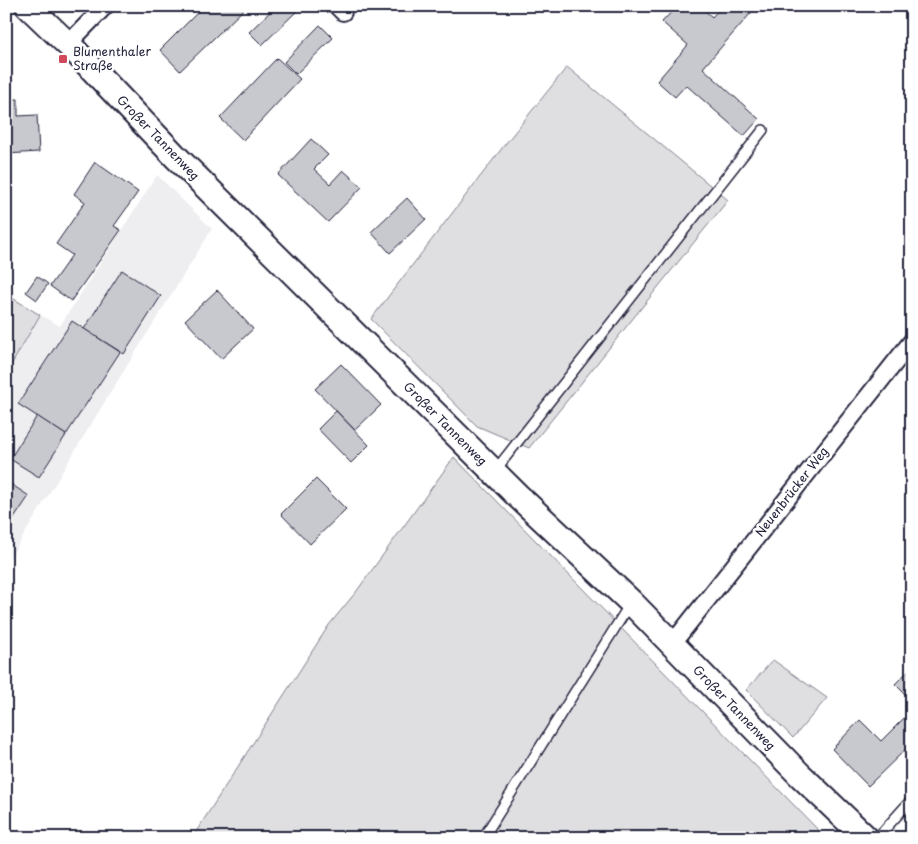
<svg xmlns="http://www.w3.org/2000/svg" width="918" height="844" font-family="'Playpen Sans',sans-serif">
<rect width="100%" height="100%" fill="#fff"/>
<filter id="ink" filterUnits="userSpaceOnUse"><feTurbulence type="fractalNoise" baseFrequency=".02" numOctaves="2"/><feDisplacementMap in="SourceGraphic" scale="10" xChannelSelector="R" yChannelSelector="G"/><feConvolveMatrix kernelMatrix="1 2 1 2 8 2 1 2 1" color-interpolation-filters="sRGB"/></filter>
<g filter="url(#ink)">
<polygon fill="#eeeef1" points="157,175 212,229 104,403 7,563 6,373 40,315 60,326"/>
<g fill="#dfdfe2" stroke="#80808e">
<polygon points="567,67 728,200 529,448 477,426 371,319 506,143"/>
<polygon points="6,294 40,315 6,374"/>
<polygon points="454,457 826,838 192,838 329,625 356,592"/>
<polygon points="773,660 827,698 793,738 746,690"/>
</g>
<g fill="#c8c8cf" stroke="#22223b">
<polygon points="204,6 247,6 180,71 160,50"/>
<polygon points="276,6 302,6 262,45 249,32"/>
<polygon points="677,6 700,6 712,17 722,6 757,6 703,68 759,119 744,136 686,85 675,97 657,81 688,45 662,22"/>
<polygon points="320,25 333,38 296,74 284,62"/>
<polygon points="277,58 300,79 243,140 220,118"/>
<polygon points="6,99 18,99 18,116 37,115 39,152 6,154"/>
<polygon points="311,139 328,155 314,169 330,184 343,170 362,187 328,222 278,175"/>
<polygon points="95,162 138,192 114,226 121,230 71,301 50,286 72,255 56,244 85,202 74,194"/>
<polygon points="407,198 426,219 390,253 371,232"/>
<polygon points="122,270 161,296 124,354 84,329"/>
<polygon points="37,276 48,284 37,300 26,292"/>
<polygon points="217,290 253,329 221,359 185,320"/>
<polygon points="72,321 120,352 66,435 18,404"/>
<polygon points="341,364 381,405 355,430 315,389"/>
<polygon points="336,411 369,445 351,463 318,429"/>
<polygon points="37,416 66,435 39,477 10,459"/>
<polygon points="316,479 346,509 310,544 281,514"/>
<polygon points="6,481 29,496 7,529 6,529"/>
<polygon points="910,669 912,671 912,701 895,684"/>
<polygon points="909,713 912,716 912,743 868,786 832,749 860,720 881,741"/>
</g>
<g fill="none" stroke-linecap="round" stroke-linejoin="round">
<defs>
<g id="lane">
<polyline points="494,472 763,130"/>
<polyline points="483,838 630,604"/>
<polyline points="877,838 912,799"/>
</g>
<g id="street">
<polyline points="337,6 343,12"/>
<polyline points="68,44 105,6"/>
<polyline points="672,644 912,341"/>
</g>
<polyline id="secondary" points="28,6 75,51 176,157 518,496 631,602 800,775 866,838"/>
</defs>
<use href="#lane" stroke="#22223b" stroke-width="12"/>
<use href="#street" stroke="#22223b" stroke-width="20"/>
<use href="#secondary" stroke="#22223b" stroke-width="28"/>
<use href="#lane" stroke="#fff" stroke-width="9"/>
<use href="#street" stroke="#fff" stroke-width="16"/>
<use href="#secondary" stroke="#fff" stroke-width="24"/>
</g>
</g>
<rect fill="#d1495b" stroke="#fff" stroke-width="2" x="58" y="54" width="10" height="10" rx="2.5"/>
<g text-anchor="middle" stroke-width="5" stroke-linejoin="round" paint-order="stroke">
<g font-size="12" fill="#22223b" stroke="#fff" text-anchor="start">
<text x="73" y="56">Blumenthaler<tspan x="73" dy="14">Straße</tspan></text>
</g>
<g font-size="12" fill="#22223b" stroke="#fff">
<text transform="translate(158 138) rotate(46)" y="4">Großer Tannenweg</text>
<text transform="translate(445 424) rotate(45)" y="4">Großer Tannenweg</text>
<text transform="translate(792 492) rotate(-52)" y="4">Neuenbrücker Weg</text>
<text transform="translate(734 708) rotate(46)" y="4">Großer Tannenweg</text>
</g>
</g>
<rect width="918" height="844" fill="none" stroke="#fff" stroke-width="25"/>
<rect x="12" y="12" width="893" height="819" fill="none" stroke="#22223b" stroke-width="2" filter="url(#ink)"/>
</svg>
